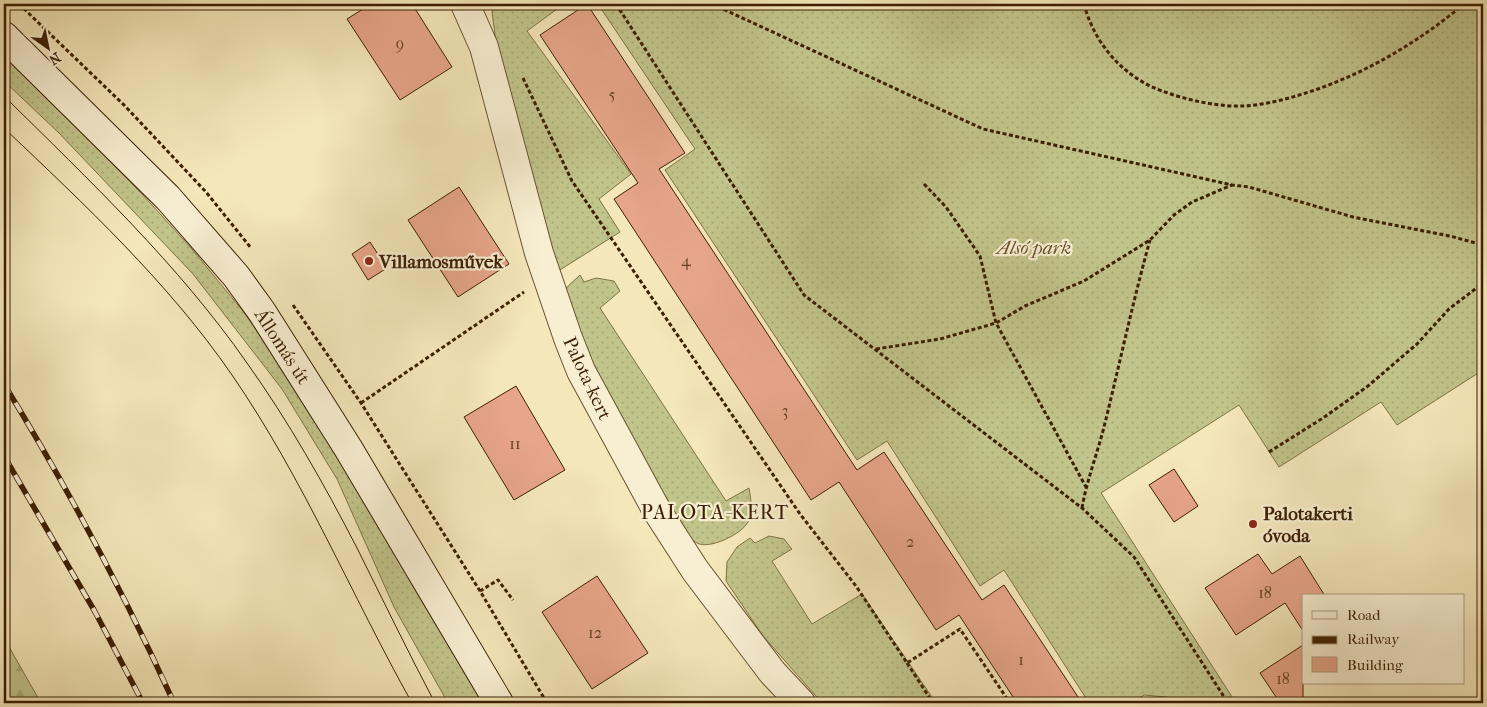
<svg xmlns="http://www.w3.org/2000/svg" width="1487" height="707" font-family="'IM FELL French Canon',serif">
<defs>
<pattern id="grass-dots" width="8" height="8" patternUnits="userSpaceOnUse" patternTransform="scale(1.25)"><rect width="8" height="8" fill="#c1c48b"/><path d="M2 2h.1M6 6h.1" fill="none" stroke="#a7a876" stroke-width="1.8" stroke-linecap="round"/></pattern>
<pattern id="forest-firs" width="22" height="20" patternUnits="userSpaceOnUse" patternTransform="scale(1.25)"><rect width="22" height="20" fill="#c1c48b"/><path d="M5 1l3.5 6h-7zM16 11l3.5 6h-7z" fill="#a7a876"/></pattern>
</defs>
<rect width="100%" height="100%" fill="#f4e7ba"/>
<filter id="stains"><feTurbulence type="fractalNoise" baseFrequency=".004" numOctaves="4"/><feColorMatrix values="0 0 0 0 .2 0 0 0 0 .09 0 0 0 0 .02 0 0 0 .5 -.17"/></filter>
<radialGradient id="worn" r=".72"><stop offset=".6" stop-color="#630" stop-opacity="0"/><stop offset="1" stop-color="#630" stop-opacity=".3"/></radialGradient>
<g fill="url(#grass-dots)" stroke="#7e7246">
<polygon points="496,4 564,4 527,31 631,174 599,199 620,232 555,273 539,212 530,165 497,50 492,12"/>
<polygon points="598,4 1483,4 1483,370 1397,425 1381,402 1279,467 1239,405 1101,493 1236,703 1180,703 1176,698 1144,695 1133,703 1089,703 1004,570 980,586 887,441 857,460 665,170 695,149"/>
<polygon points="4,53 142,194 191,248 242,310 293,382 350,470 414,588 483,703 448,703 394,607 337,479 282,389 193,274 59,133 4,81"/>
<path d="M580,275L584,282L596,278L614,281L620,291L600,308L726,501L749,488C751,500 753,511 748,522C742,534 709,550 697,543C693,541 689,536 685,533L603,390L570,317L565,289Z"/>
<polygon points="769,536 784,539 792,549 772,561 812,624 862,594 936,703 822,703 763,636 726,581 727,562 737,547 750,538 755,543"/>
</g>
<polygon fill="url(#forest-firs)" stroke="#7e7246" points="4,638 41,703 4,703"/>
<g fill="#e7a589" stroke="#3c1f02">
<polygon points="371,4 412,4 452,67 400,100 347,19"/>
<polygon points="587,4 685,153 659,169 857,470 884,452 982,600 1004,585 1082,703 1017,703 959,615 936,630 839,482 811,500 614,199 638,183 540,35"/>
<polygon points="459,187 509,264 458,297 408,220"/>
<polygon points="370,242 387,268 368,280 352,254"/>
<polygon points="516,386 565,470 514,500 464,417"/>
<polygon points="1174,469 1198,506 1174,522 1149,485"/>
<polygon points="1258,554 1272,574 1300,556 1325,596 1303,596 1303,631 1285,603 1236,635 1205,588"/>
<polygon points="597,576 648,653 592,689 542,612"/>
<polygon points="1303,645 1303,703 1280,703 1260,673"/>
</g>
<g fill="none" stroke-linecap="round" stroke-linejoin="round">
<defs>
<polyline id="minor" points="465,4 484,47 539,253 568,338 581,371 657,511 695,570 772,672 801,703"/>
<polyline id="secondary" points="4,36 168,198 236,276 262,312 348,448 499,703"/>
</defs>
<use href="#minor" stroke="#6a5130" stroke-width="30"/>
<use href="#secondary" stroke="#3c1f02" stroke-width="30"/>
<g stroke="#3c1f02" stroke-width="3" stroke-dasharray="4 2.5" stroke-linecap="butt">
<polyline points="19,4 125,106 206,192 251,248"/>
<polyline points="616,4 804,295 1082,508 1134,557 1228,703"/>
<polyline points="712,4 983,129 1232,185 1249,187 1353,217 1450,236 1483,245"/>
<path d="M1084,4C1094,43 1123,77 1162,91C1187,100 1217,107 1244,106C1261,105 1279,101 1296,96C1358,78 1415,45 1464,4"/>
<polyline points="523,78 572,181 800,514 856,586 907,663 960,629 1010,703"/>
<polyline points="924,184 946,207 980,256 996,323 1086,487"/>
<polyline points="293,305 361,403 480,591 547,703"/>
<polyline points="876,349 940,339 996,323 1025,306 1084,281 1150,240 1174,215 1192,202 1232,185"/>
<polyline points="361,403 524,292"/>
<polyline points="1269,452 1323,418 1368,386 1417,344 1449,309 1483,283"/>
<path d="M1082,508C1087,479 1098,452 1105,423C1120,362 1133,301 1150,240"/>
<polyline points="480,591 498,580 513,600"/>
<polyline points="907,663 933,703"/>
</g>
<use href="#minor" stroke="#f8efd2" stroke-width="28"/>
<use href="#secondary" stroke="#f8efd2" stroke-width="28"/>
<g stroke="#3c1f02" stroke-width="1">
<path d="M4,96C90,181 178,264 247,363C289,422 324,484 357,548C383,600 408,652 435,703"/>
<path d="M4,128C85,205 168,282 232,375C303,478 351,594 412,703"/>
</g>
<defs>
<g id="rail">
<path d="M4,384C67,487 124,593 174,703"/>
<polyline points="4,456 94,610 143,703"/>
</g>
</defs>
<use href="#rail" stroke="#3c1f02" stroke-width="5.5"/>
<use href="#rail" stroke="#f8efd2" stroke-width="4" stroke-dasharray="11" stroke-linecap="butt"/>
</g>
<g fill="#8f2418" stroke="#f8efd2" stroke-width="2">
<circle cx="369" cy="261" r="5"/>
<circle cx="1253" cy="524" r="5"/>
</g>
<g text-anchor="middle" stroke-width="4.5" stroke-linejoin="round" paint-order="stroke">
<g font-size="16" fill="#674024">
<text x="400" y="49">9</text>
<text x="612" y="100">5</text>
<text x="686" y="266">4</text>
<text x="785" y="416">3</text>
<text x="515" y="449">11</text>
<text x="910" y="547">2</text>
<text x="1265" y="598">18</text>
<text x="595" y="638">12</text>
<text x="1021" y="665">1</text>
<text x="1283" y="684">18</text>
</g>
<g font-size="19" font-style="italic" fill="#64512b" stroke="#f8efd2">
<text x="1034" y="254">Alsó park</text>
</g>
<g font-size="19" font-weight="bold" fill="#3c1f02" stroke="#f8efd2" text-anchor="start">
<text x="379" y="268">Villamosművek</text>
<text x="1263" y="520">Palotakerti<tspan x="1263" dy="22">óvoda</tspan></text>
</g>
<g font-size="19" fill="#3c1f02" stroke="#f8efd2">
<text transform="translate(283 346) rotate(57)" y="7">Állomás út</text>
<text transform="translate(588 378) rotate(65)" y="7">Palota-kert</text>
</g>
<g font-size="20" letter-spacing="1" fill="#3c1f02" stroke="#f8efd2">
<text x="715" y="519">PALOTA-KERT</text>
</g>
</g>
<rect width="1487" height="707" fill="none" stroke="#f4e7ba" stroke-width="20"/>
<rect x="5" y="5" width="1477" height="697" fill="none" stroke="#3c1f02" stroke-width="2.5"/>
<rect x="10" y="10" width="1467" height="687" fill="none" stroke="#3c1f02"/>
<rect x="1302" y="594" width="162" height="90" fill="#f8efd2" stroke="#ad9c7f"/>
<rect x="1312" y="611" width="25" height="8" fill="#f8efd2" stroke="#ad9c7f"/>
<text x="1347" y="620" font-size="15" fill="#3c1f02">Road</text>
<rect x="1312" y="636" width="25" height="8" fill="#3c1f02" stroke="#ad9c7f"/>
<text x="1347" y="644" font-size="15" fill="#3c1f02">Railway</text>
<rect x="1312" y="657" width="25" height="15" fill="#e7a589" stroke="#ad9c7f"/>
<text x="1347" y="670" font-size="15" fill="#3c1f02">Building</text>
<g transform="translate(48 48) rotate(147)" stroke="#f8efd2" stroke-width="4" paint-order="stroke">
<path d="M0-4L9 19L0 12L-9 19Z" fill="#3c1f02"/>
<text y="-8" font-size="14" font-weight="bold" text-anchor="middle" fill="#3c1f02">N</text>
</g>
<rect width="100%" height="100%" filter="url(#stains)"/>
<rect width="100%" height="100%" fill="url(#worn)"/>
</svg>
